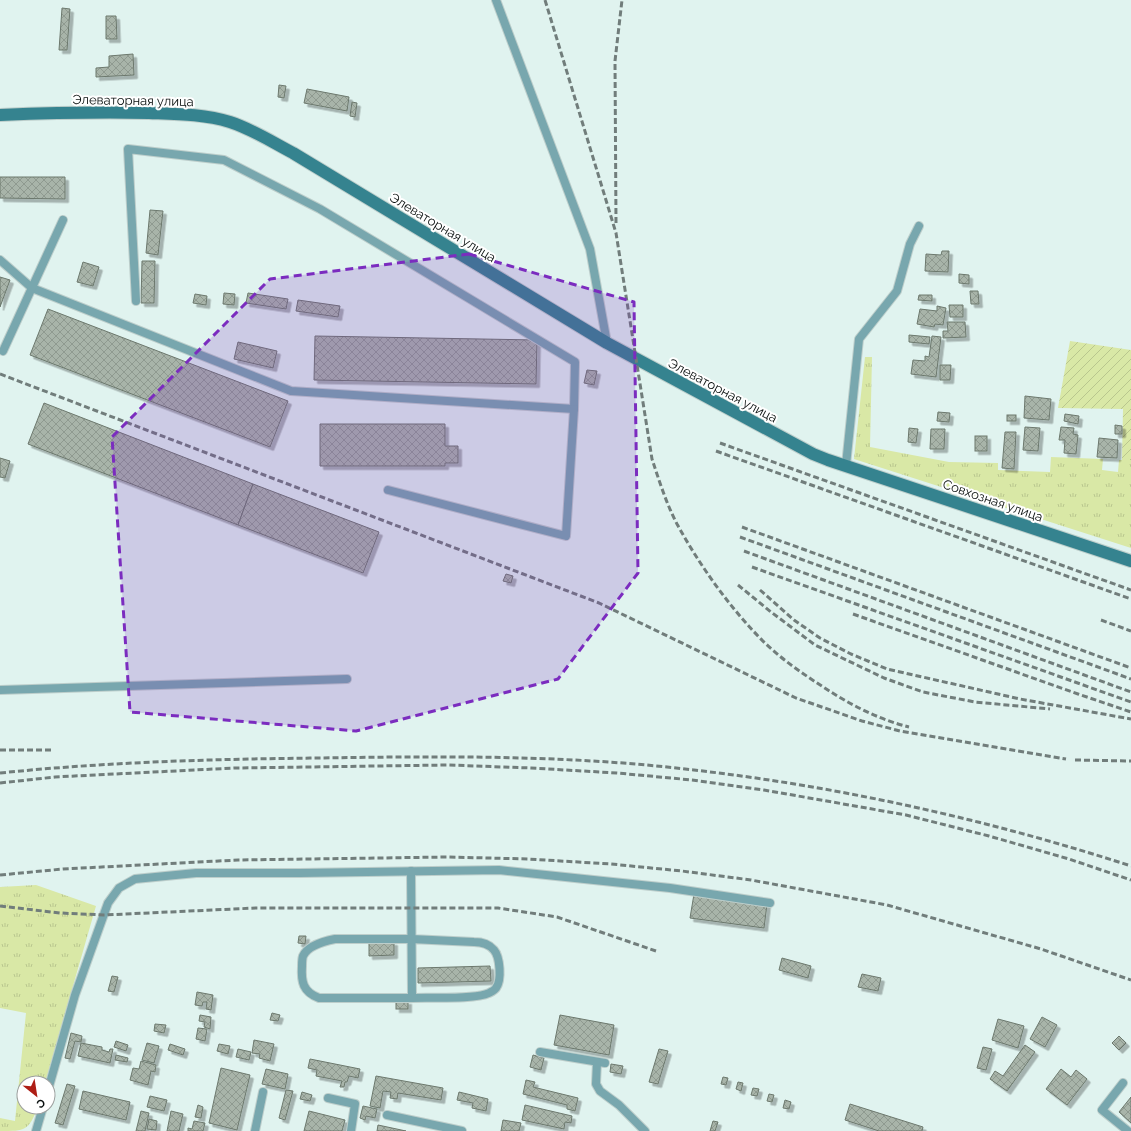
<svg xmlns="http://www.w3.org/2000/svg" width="1131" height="1131" font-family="Raleway,sans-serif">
<defs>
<pattern id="grass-tufts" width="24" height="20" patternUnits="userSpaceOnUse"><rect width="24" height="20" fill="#d9e8a6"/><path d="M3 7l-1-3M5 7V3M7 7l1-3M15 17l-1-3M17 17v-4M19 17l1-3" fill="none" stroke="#b9c68e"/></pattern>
<pattern id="garden-furrows" width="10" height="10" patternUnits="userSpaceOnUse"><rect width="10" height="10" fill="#d9e8a6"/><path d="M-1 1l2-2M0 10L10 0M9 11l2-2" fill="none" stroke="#b9c68e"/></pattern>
<pattern id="building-cross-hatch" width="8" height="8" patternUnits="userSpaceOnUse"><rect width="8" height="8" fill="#a8b4a9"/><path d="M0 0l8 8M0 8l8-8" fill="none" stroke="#8f9a90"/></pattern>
<filter id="shadow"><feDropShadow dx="3.5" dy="3.5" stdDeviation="0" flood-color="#0004"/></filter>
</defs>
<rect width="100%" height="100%" fill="#e0f3ef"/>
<g fill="url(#grass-tufts)">
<polygon points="865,357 872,357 870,447 949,462 998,463 998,470 1050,472 1051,457 1103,459 1102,470 1118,472 1119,460 1131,460 1131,548 854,459"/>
<path d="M36,885L96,906L45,1083H24V1107H38C28,1131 26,1131 0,1131V1118L15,1121L26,1013L0,1008V887Z"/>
</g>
<polygon fill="url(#garden-furrows)" points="1070,341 1131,350 1131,460 1122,460 1123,409 1058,408"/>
<g fill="url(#building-cross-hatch)" stroke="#6c786d" filter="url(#shadow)">
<polygon points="62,8 70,9 67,50 59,50"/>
<polygon points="106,16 116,16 117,39 106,39"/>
<polygon points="133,54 134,75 96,77 96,68 109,67 109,56"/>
<polygon points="279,85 286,86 284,98 278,97"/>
<polygon points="307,89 349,97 347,111 304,103"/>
<polygon points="352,102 357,103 355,117 350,116"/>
<polygon points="0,177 65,177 65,199 0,198"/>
<polygon points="150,210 163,211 158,255 146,253"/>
<polygon points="942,251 949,251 948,272 925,271 926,254 941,255"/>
<polygon points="142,261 155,261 154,303 141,303"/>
<polygon points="83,262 99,267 93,286 77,282"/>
<polygon points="959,274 969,275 969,284 959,283"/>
<polygon points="0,277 10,280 0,307"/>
<polygon points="970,291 978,291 979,304 971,304"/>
<polygon points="224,293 235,294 234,305 223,304"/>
<polygon points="248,293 288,299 286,309 246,303"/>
<polygon points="195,294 207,296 206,305 193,303"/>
<polygon points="919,295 932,295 932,301 918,300"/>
<polygon points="298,300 340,306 338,317 296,311"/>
<polygon points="949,305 963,305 963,317 950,317"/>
<polygon points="937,306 946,308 943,325 935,324 934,327 917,324 920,309 937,311"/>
<polygon points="48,309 288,401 270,447 30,355"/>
<polygon points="947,322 965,322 966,337 943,338 943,331 948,331"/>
<polygon points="909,335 930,337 929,344 909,342"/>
<polygon points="315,336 537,340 536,384 314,380"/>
<polygon points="932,336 941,337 936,377 911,374 913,360 925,361 925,356 929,357"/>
<polygon points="238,342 277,351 273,368 234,359"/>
<polygon points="940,365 951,365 950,380 940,380"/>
<polygon points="587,370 597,371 594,385 584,383"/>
<polygon points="1025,396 1051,399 1049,420 1024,418"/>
<polygon points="44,403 253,484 238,525 28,444"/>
<polygon points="938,412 950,413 949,422 937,421"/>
<polygon points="1065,414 1079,416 1078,424 1064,421"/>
<rect x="1007" y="415" width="9" height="6"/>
<polygon points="320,424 445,424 445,446 458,446 458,463 445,463 445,466 320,466"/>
<polygon points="1115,425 1122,426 1122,434 1115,434"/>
<polygon points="1025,427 1040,428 1038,451 1023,450"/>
<polygon points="1061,427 1074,428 1073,434 1078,435 1076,454 1064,453 1065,440 1059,440"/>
<polygon points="909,428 918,429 916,443 908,442"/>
<polygon points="931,429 945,429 944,449 930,449"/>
<polygon points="1005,432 1016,432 1014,469 1002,468"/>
<rect x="975" y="436" width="12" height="15"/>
<polygon points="1099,438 1118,440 1117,458 1097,457"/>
<polygon points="0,458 10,461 5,478 0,477"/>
<polygon points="253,484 379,532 363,573 238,525"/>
<polygon points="506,574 513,576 511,583 503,581"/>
<polygon points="694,894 767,904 764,928 690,918"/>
<polygon points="299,936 306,936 305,944 298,943"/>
<polygon points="369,942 394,942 394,955 369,956"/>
<polygon points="782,958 811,966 808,978 779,970"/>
<polygon points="490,966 491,981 418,983 418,968"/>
<polygon points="862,974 881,978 878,991 858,987"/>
<polygon points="112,976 118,977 114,992 108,991"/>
<polygon points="197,992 213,995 211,1010 206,1009 207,1002 203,1002 202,1006 195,1005"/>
<rect x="396" y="1001" width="12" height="8"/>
<polygon points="272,1013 280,1015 278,1021 270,1020"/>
<polygon points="200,1015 211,1017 210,1029 204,1027 205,1022 199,1021"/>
<polygon points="560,1015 614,1025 609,1055 554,1045"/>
<polygon points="1042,1017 1057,1025 1045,1047 1030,1039"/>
<polygon points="998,1019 1024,1026 1018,1048 992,1040"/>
<polygon points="155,1024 166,1025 164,1033 154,1031"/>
<polygon points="198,1028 207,1029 205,1041 196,1039"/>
<polygon points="71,1033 82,1036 81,1042 75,1041 70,1059 65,1058"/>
<polygon points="1119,1036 1126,1043 1119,1050 1112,1043"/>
<polygon points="254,1040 274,1044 270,1061 259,1058 260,1054 252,1053"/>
<polygon points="116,1041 128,1045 126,1051 114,1047"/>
<polygon points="81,1043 102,1047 102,1050 109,1052 110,1049 113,1049 110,1063 78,1056"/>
<polygon points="147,1043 159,1046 154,1063 142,1060"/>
<polygon points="170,1044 185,1049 183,1055 168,1050"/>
<polygon points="219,1044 230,1046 228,1054 217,1051"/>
<polygon points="1025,1045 1035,1052 1007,1091 990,1079 995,1071 1003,1076"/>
<polygon points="983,1047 992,1049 986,1070 977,1068"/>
<polygon points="238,1049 251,1052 249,1060 236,1057"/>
<polygon points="659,1049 668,1051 658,1084 649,1082"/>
<polygon points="116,1055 128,1058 127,1062 115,1060"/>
<polygon points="533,1055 544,1058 541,1070 530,1067"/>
<polygon points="310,1059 360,1069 358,1078 349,1076 347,1082 345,1082 344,1087 340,1087 342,1081 316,1076 317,1070 308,1068"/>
<polygon points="141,1061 156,1065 155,1072 151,1071 148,1085 130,1080 133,1068 139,1069"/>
<polygon points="611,1064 623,1066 621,1074 610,1072"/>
<polygon points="221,1068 250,1075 237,1130 209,1123"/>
<polygon points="266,1069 288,1074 285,1089 262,1084"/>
<polygon points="1061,1069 1071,1077 1076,1070 1087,1079 1067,1105 1046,1089"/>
<polygon points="376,1076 443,1088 441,1100 398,1093 397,1099 390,1098 391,1092 383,1091 380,1108 370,1106"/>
<polygon points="723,1077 728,1078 726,1085 721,1084"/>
<polygon points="526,1080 535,1082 533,1087 578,1098 575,1111 567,1109 567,1105 523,1094"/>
<polygon points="738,1082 743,1083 741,1091 736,1089"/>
<polygon points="67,1084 75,1086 63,1125 55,1123"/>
<polygon points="753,1088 759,1089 757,1096 751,1095"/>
<polygon points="286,1090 293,1091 285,1120 279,1118"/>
<polygon points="83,1091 130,1102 126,1120 79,1109"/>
<polygon points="302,1092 312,1095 310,1101 300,1099"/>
<polygon points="459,1092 488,1099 486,1111 472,1108 473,1103 457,1100"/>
<polygon points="769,1094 774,1095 772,1102 767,1101"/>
<polygon points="150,1096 167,1100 164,1111 147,1107"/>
<polygon points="1131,1097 1131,1123 1119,1112"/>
<polygon points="785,1100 791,1102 789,1109 783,1108"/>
<polygon points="850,1104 923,1127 922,1131 879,1131 845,1120"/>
<polygon points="198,1105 203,1107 201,1118 195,1117"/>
<polygon points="525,1105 572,1116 571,1123 565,1122 564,1129 522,1120"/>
<polygon points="363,1106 377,1109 375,1118 366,1116 365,1120 360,1118"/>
<polygon points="141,1111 149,1113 145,1131 136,1131"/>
<polygon points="171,1111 183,1114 179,1131 167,1131"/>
<polygon points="309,1111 345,1120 342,1131 304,1131"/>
<polygon points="149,1119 157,1121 156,1130 147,1129"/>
<polygon points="503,1120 521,1123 519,1131 501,1131"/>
<polygon points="194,1121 205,1123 203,1131 188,1131 188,1128 192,1129"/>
<polygon points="713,1121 718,1122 715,1131 710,1131"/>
<polygon points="378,1125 406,1131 377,1131"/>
</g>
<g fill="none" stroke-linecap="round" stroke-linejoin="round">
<defs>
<g id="lane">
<polyline points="496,0 590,249 607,343"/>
<polyline points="0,260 32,288 291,391 574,409 575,362 320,209 224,160 128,149 136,301"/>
<polyline points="3,351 63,220"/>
<polyline points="846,465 859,339 897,291 910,244 919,226"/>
<polyline points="388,490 566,536 574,409"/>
<polyline points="0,690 347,679"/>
<path d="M411,871L412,998C430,997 474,1000 489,993C491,992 495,990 496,988C502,980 500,957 494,950C489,944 481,942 474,942L411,939H335C325,941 308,945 303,956C302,959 302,963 302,966C301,982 303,992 319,998H412"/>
<polyline points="540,1052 605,1063"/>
<polyline points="597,1062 596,1084 600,1091 619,1105 645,1131"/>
<polyline points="1123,1083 1102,1110 1128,1131"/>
<polyline points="48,1090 75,995 108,903 119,888 135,879 196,873 300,873 499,870 670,888 770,903"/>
<polyline points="328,1098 355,1104 351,1131"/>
<polyline points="387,1115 462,1131"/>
<polyline points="36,1131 43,1107"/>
<polyline points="255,1131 263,1092"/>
</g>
<path id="secondary" d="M0,115C50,113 99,112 149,113C176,114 204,114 230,122C252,129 272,142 293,153L607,343L813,454L828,460L1131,561"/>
</defs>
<use href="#lane" stroke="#bdcecb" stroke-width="10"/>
<use href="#secondary" stroke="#bdcecb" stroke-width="14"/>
<use href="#lane" stroke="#78a7ae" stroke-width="8"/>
<use href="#secondary" stroke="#35838f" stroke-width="12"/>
<g stroke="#717d7b" stroke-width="3" stroke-dasharray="6 3" stroke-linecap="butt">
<path d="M545,0L616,233L652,459C659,480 666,503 677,524C699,564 727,604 759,637C780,659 806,676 831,692C855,707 881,720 909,727"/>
<polyline points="616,223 615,61 622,0"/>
<polyline points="0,374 599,603 796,698 862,721 900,731 1066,759"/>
<polyline points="720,443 1131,590"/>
<polyline points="716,451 1131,599"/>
<polyline points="742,527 1131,668"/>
<polyline points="740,537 1131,679"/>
<polyline points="744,551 1131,692"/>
<polyline points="752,567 1131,702"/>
<polyline points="738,585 771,612 815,645 884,678 923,692 975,702 1050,709"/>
<polyline points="760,590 794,620 820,638 851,654 887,669 1020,699 1131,719"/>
<polyline points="853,614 1078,694 1131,712"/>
<polyline points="1101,620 1131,631"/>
<polyline points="0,750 53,750"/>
<polyline points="1075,760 1131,761"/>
<path d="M0,773C107,762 214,759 321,758C445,756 570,755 694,770C842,787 989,820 1131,866"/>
<polyline points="0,783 55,777 234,768 449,765 531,768 617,773 692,780 764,790 906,815 989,836 1069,859 1131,880"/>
<polyline points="0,875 63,869 238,860 448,857 528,859 611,864 682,871 751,880 887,905 1041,949 1131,980"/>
<polyline points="0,906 60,913 104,915 256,908 498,908 557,917 656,951"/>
</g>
</g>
<path fill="#7b2cbf" fill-opacity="0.2" stroke="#7b2cbf" stroke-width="3" stroke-dasharray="8 5" stroke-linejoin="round" d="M469,254L634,302L638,573L558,679L356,731L130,712L112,437L270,279Z"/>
<g text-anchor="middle" stroke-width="4" stroke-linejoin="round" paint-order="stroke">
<g font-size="13" fill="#080e0d" stroke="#fff">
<text transform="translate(133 100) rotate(1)" y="5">Элеваторная улица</text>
<text transform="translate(443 227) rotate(31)" y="5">Элеваторная улица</text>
<text transform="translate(723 390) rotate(28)" y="5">Элеваторная улица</text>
<text transform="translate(993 500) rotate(19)" y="5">Совхозная улица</text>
</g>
</g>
<g transform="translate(36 1095) rotate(150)"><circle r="19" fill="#ffffff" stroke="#9c9f9e"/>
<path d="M0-3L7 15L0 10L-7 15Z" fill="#ae1e16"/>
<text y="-6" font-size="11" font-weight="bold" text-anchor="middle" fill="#080e0d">С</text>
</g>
</svg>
